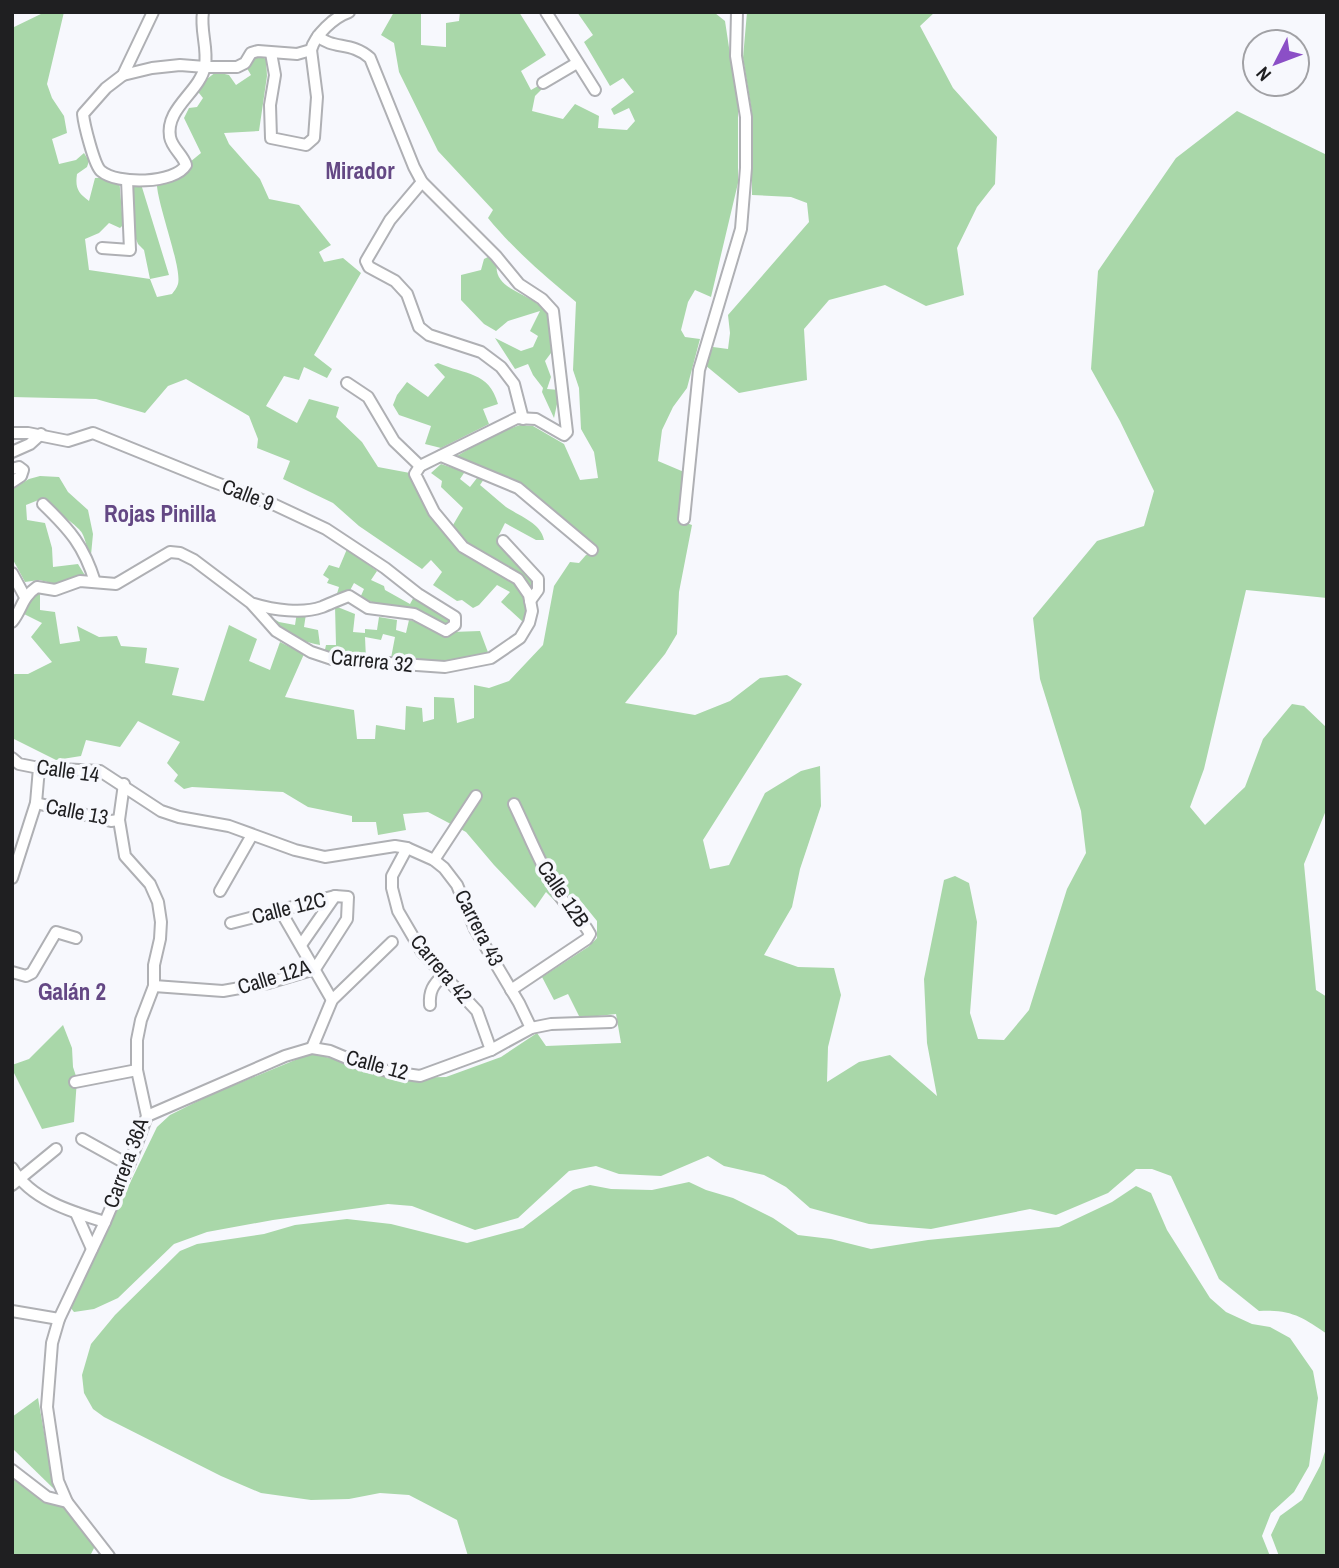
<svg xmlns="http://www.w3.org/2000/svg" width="1339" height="1568" font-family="'Archivo Narrow',sans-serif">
<rect width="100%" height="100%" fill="#f7f8fd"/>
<g fill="#a9d7a9">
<path d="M45,12H64L47,84L52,98L64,116L67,133L52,139L59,164L76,160L84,153L89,161L87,167L77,174C75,188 78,193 89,201L95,178L119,177L123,225L120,228L109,223L99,233L85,239L89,270L150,279L144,250L138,244L134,234L131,184H141L169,275L150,279L157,297L172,294C174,291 177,288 178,284C182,268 159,209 157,186L183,177L190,162L201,153L184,118L189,108L197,107L203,98L195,88L216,72L229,75L236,85L251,75L245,65L250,59L262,57L266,59L267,76L259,131L224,133L229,144L260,179L269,199L299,205L331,245L319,252L324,262L343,258L361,273L314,355L332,369L327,378L304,367L299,380L284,376L266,406L297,423L309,399L339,407L336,417L362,442L378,467L410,473C422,495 432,519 449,539C469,564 546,580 523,622L501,602L510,592L497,585L479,605L473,608L462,600L457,601L433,585L442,572L431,560L422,569L359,526L333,503L283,479L290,461L257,448L258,439L249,416L186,379L168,386L145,413L96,399L12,397V28Z"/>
<path d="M394,12H421V45L446,47V23L459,21L460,12H519L546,55L521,71L531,90L538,86L543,88L535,96L532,111L563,119L575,104L599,116L598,128L627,130L635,121L629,108L614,115L611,109L634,92L623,78L610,86L584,42L593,35L577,12H708L715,13L725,21L738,107V183L711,297L695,290L688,302L681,330L685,337L700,339L687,388L673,407L662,430L658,461L684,472L678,520L692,525L679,592L677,634L665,654L625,703L695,715L730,701L760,678L787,675L802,684L703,840L710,869L729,865L765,793L801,771L820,766L821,806L800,869L792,907L764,955L798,967L834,968L841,995L828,1047L827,1082L859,1062L890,1055L937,1096L927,1043L924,979L944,880L955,876L969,883L977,922L970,1013L978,1039L1004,1040L1029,1010L1067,889L1086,853L1081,811L1040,679L1033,618L1097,541L1144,526L1154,491L1120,421L1091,369L1098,271L1176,158L1237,111L1327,155V598L1246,590L1204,769L1190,807L1205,825L1245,787L1263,739L1292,704L1304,706L1327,728V808L1304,864L1316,990L1327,997V1334C1303,1317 1290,1309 1259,1311L1219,1279L1171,1176L1152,1169H1136L1108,1193L1056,1215L1030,1209L931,1229L869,1224L810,1208L786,1187L764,1175L724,1166L708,1156L661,1176L619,1174L596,1166L569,1171L518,1218L475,1230L412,1206L388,1204L273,1220L207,1232L174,1244L118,1298L94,1309L74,1312L70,1307L157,1127L170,1115L210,1095L312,1053L399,1078L446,1077L501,1057L537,1033L546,1046L621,1043L616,1014L580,1018L568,994L554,1000L542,977L588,947L597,938V921L580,900L575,905L558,888L516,799L509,802C526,843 543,881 570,916L546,892L535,908L494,865L466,832L428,812L403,814L406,830L378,835L376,822H352V816L308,807L283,792L192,787L184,789L174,781L178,775L167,763L180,742L138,721L120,747L86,740L81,756L56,760L12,738V674H28L52,662L31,637L42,623L24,614L29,598L40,592V610L55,612L60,644L80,641L77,626L99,637L117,636L121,646L147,648L145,663L179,668L172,695L204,701L229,625L257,639L249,661L270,670L280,642L304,654L285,697L354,710L357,739H375L376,725L405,730L406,706L422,708L423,722L434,719V697L454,698L457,723L474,718V685L489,688L509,681L543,645L554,586L570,562L579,563L586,555L595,552L593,546L520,483L489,470L452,459L494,434L520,425L533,426L564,444L580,480L598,478L594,452L581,429L579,388L573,370L576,302C545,276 514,250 488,218L493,210L438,151L399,72L394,43L381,35Z"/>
<polygon points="747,12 935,12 920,26 953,88 997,137 995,184 977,207 957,248 964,295 926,306 885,285 829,300 804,329 807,380 739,393 705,365 713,347 728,349 730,333 728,315 809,222 807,203 791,197 752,195 752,113 743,58"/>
<path d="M488,257L497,263C492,292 536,293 547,314C552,325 551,341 551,353L545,361L551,377L547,389L560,390L554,418L542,392L543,388L533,375L528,364L515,369L495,338L521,351L533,347L538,336L530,331L540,311L508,321L496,331L484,324L461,300V275L481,270L484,259Z"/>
<path d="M438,363C465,375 489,371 498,404L483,409L489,424L441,448L425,444L431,426L399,415L393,405L397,395L407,382L428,397L445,377L434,365Z"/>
<path d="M441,464L456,469L466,470L460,479L470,487L477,478L484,479L480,485C489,492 497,500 506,507C519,516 541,523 544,540H536L505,523L497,539L518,558L537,585L531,588L518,574L466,545L453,525L463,508L441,487L442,481L431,473Z"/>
<path d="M40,476L59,477L68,492L88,510L93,534L91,555C86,548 86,540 82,533C78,525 50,508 41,499L26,505L27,520L45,523L52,548L53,567L78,564L86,577L56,584L39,580L25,582L12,558V489L29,479Z"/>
<polygon points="347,549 377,571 371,580 384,586 385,590 410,604 415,595 452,617 448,627 360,598 364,589 354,583 347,596 336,597 339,587 327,583 329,579 323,575 329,565 339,568"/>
<path d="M257,606L273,611L271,617L279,622L295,625L297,612L306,614L304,627L318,630L320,645C293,640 274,628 257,606Z"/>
<polygon points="335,606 355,614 353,632 365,633 365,629 377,630 379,617 397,620 396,630 406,633 409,620 452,632 480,631 489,655 446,665 391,658 395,637 383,634 381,640 365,637 366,659 324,654 326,645 336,645"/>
<polygon points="63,1025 72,1048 73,1067 77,1079 74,1122 42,1129 12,1069 12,1065 29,1059"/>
<polygon points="689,1182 706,1190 733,1198 773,1218 798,1235 831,1239 871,1249 928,1240 1059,1227 1112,1202 1136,1186 1151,1193 1167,1230 1210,1298 1226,1312 1252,1324 1270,1327 1290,1338 1313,1371 1318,1398 1309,1466 1294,1492 1271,1513 1262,1536 1270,1556 468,1556 457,1520 409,1495 380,1493 349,1499 311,1500 261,1493 221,1476 104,1417 93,1409 84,1393 82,1375 91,1344 115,1315 180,1251 197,1244 264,1234 295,1225 347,1219 391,1224 467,1243 523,1228 573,1190 590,1185 611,1189 652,1190"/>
<polygon points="38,1398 54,1489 12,1448 12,1417"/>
<polygon points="1327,1446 1327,1556 1279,1556 1271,1535 1280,1516 1302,1500 1320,1466"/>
<polygon points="12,1463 37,1486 67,1506 96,1544 90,1556 12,1556"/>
</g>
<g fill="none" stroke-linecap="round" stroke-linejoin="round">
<defs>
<g id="minor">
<path d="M153,12L123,75L106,88L83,114C84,124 94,165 101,171C117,185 175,184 186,165C183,155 172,148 170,137C165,108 200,92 205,66C208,47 200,31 203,12"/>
<polyline points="546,12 595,90"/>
<path d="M318,36C333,50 351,41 370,58L414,167L422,182L496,256L519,284L542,299L553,311L567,432L564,435L536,419L517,418L420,466"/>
<polyline points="271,53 275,75 270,105 271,138 306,145 314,138 317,97 311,50"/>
<path d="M123,75L152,68L180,65L205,67H237L245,63L251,53L258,51L297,54L311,50C315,35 334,17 349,12"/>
<polyline points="543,83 577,63"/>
<polyline points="422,182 390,220 366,261 369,267 395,281 407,294 419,327 429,335 481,352 501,367 514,384 523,419"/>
<polyline points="102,248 130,250 127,180"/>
<polyline points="347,383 368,397 394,441 420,466"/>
<path d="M12,433H28L68,441L93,433L214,482L275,505L326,529L385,568L418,594L455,617V625L446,631L414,614L368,608L349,596C340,599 332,603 322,607C303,614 273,610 254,604"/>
<polyline points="12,452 30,444 41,434"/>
<polyline points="441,456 518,488 592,550"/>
<polyline points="12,469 19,467 23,470 21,476 12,482"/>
<path d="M43,504C70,530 84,546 95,582"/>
<polyline points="684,519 699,370 741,229 746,168 746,117 736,56 737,12"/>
<polyline points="503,541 538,579 538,590 530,601"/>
<polyline points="12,573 25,597"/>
<path d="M12,622C23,608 21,598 37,587L55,590L80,581L116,584L170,552L180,553L194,560L251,603L276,631L311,652L332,659L445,667L491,658L520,638L529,623L532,611L529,595L518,579L463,547L434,512L415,474L420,466"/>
<polyline points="12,758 19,764 39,768 100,771 161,811 179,817 229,826 295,850 325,857 395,846 407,848 434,860 444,868 457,885 475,929 519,1003 531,1028"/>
<polyline points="36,803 111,821 119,820"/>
<polyline points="407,848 392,876 392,888 398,911 422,952 477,1011 491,1050"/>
<polyline points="434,860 476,796"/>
<polyline points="12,878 36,803 39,768"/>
<polyline points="220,891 252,835"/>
<polyline points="280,910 332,1000"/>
<polyline points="301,945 335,896"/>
<polyline points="12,972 26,976 32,973 56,932 76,938"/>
<polyline points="154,986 223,991 268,983 315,969 347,919 348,897 335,896 231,923"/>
<path d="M511,990L587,939L590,934C581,917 567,908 557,892C540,864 528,833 514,804"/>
<path d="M430,1005C429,991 433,985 443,975"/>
<polyline points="312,1048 332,1000 392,942"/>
<polyline points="75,1082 137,1070"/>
<polyline points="147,1116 285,1056 312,1048 330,1051 361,1064 391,1072 420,1076 491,1050 531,1028 551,1024 611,1022"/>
<polyline points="82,1139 129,1165"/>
<path d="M12,1168C31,1200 72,1212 105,1222"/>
<polyline points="12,1185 56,1149"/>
<polyline points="76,1213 92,1249"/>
<polyline points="12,1311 59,1319"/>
<polyline points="12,1470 47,1497 67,1502 109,1556"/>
<polyline points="67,1502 58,1481 47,1407 52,1343 59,1319 105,1222 129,1165 147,1116 137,1070 137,1040 141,1020 154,986 154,965 160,939 161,922 158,902 150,884 125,856 119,820 124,784"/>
</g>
</defs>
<use href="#minor" stroke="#afb0b4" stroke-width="14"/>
<use href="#minor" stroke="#fff" stroke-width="10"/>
</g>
<g text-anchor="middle" stroke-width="7" stroke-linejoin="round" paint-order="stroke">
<g font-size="21" fill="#1f1f21" stroke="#f7f8fd">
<text transform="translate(248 495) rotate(21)" y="7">Calle 9</text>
<text transform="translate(372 661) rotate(6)" y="7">Carrera 32</text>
<text transform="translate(68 771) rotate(8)" y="7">Calle 14</text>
<text transform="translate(77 812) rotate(11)" y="7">Calle 13</text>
<text transform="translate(563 894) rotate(56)" y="7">Calle 12B</text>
<text transform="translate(289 908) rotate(-14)" y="7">Calle 12C</text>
<text transform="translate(479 928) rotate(63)" y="7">Carrera 43</text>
<text transform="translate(441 969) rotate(50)" y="7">Carrera 42</text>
<text transform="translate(274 977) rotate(-17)" y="7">Calle 12A</text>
<text transform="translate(377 1065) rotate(15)" y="7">Calle 12</text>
<text transform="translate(126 1163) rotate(-70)" y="7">Carrera 36A</text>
</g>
<g font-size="23" font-weight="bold" fill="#644884" stroke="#f7f8fd">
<text x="360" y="179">Mirador</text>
<text x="160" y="522">Rojas Pinilla</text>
<text x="72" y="1000">Galán 2</text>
</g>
</g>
<rect width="1339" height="1568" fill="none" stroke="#1f1f21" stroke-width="28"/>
<g transform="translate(1276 63) rotate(228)"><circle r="33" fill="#f7f8fd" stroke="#a1a1a5" stroke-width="2"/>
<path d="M0-5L12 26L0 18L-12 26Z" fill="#8b4fc6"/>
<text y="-10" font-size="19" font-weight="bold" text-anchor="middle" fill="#1f1f21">N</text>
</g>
</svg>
